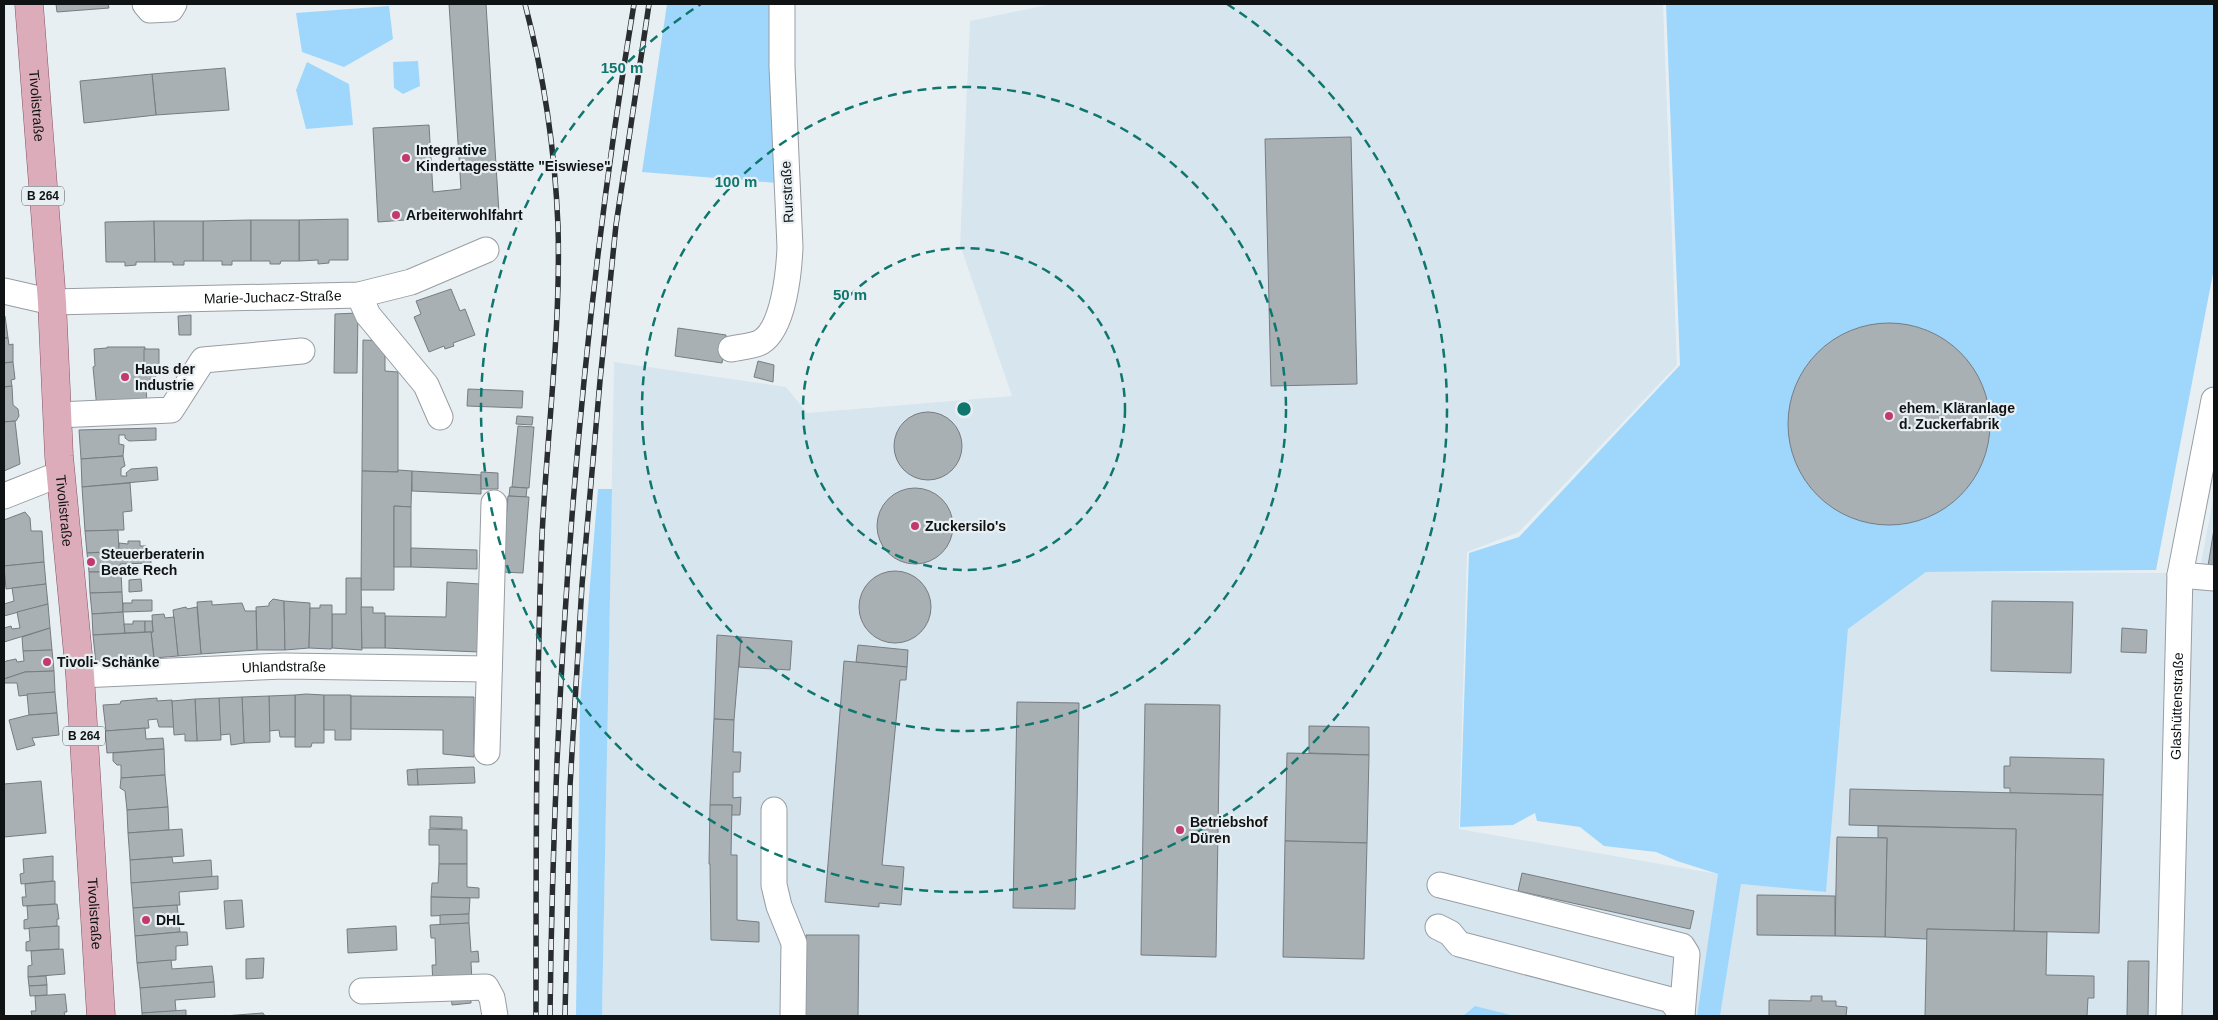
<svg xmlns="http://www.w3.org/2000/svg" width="2218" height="1020" font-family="Arial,sans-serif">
<rect width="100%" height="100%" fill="#e8eff3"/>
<g fill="#d7e5ee">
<polygon points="1052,4 1663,4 1677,365 1519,532 1467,552 1459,829 1718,874 1697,1016 602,1016 614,362 786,387 807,413 1012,396 960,245 970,21"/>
<polygon points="2214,495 2214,1016 1720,1016 1741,884 1826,892 1848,629 1926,572 2199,573"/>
</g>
<g fill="#9fd7fc">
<polygon points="667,4 774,4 777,183 642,172"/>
<polygon points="1666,4 2214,4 2214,268 2156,570 1926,572 1848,629 1826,892 1741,884 1720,1016 1697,1016 1718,874 1677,861 1656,852 1604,846 1580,827 1537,821 1535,813 1513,825 1460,827 1469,553 1519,537 1680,365"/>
<polygon points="389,6 393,39 344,67 302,52 296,13"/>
<polygon points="418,61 420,86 403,94 394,88 393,62"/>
<polygon points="307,62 349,84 353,125 306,129 296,90"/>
<polygon points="598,489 612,489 602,1016 576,1016 580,704"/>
<polygon points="1475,1006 1515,1016 1463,1016"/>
</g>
<g fill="#a9b0b4" stroke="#767c81">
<polygon points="56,4 108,4 109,8 57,12"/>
<polygon points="449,4 486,4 499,213 378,222 373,128 429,125 433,192 461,189"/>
<polygon points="225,68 229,110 156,115 152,74"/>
<polygon points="152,74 156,115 84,123 80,81"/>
<polygon points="1351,137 1357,384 1271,386 1265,139"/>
<polygon points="348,219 348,260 329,260 329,263 318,264 318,260 299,261 299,220"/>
<polygon points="251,220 251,261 232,261 232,265 222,265 222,261 203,261 203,221"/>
<polygon points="251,220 299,220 299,261 281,261 280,264 270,264 270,261 251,261"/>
<polygon points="154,221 155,262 136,262 136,265 125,266 125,262 106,262 105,222"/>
<polygon points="154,221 203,221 203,261 184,261 184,265 173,265 173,262 155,262"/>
<polygon points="451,289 460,311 465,309 475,335 453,343 454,346 445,349 444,346 429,352 414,317 421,314 416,301"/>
<polygon points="358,313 357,373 334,373 335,314"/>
<polygon points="4,315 5,316 8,338 4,338"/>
<polygon points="191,315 191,335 179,335 178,316"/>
<circle cx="1889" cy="424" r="101"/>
<polygon points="678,328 726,335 722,363 675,356"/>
<polygon points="4,338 8,338 9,345 13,344 13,362 4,363"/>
<polygon points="363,340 385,341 385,371 398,372 398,472 362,471"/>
<polygon points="107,347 145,347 144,366 155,365 156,387 146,388 147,403 97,409 93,367 95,366 94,349 107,348"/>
<polygon points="144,349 159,349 159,365 144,366"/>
<polygon points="758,361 774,365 773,382 754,377"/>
<polygon points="13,362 15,379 11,380 12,386 4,387 4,363"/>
<polygon points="12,386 13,405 18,409 19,416 16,421 4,422 4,387"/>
<polygon points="468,389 523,391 522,408 467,406"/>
<circle cx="928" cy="446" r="34"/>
<polygon points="517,416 533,417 532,425 516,424"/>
<polygon points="15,421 20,464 4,471 4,422"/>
<polygon points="518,426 534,427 529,488 512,487"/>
<polygon points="156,428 156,440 129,441 125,438 125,435 119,435 119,444 124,445 123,456 81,459 79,430"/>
<polygon points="123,456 125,466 121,468 121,476 127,476 126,473 131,469 157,467 158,480 82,487 81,459"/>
<polygon points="398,470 412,471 411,507 394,506 394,590 361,590 362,471 398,472"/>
<polygon points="412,471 481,475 481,494 412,491"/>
<polygon points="481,472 498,473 498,489 481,489"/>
<polygon points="130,483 132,511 123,512 124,530 85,531 82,487"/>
<polygon points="510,487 527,488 526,497 509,496"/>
<circle cx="915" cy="526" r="38"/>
<polygon points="508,496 529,497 523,573 502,572"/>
<polygon points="394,506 411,507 411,567 394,567"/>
<polygon points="25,512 30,518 31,531 42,531 44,562 4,566 4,520"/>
<polygon points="2214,529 2214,567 2208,566"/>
<polygon points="118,530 119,551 87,553 85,531"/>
<polygon points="128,541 140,541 140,546 146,546 146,550 119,551 119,543 128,544"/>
<polygon points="411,548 477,550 477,569 411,567"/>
<polygon points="150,550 151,563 120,564 121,572 89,572 87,553"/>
<polygon points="44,562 46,584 6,589 4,566"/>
<circle cx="895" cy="607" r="36"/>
<polygon points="89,572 121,572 122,592 90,593"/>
<polygon points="346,578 361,578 362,650 332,648 332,614 346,614"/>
<polygon points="141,579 142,591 129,592 129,580"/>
<polygon points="447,582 480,584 479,652 385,648 385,616 446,617"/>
<polygon points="46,584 48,604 4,616 4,604 14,601 12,588"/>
<polygon points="122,592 123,612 92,614 90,593"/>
<polygon points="273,599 284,601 285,650 257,650 256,607 269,606 269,603"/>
<polygon points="132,600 152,600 152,611 123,612 123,603 132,603"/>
<polygon points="212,601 212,605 242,603 245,611 256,611 257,650 201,654 197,602"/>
<polygon points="284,601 310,603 309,648 285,650"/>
<polygon points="1992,601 2073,602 2071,673 1991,671"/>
<polygon points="48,604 50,628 4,642 4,628 11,626 12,629 20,628 17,612"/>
<polygon points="320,605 332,605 332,648 331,649 309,648 310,608 320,608"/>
<polygon points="186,607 187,609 197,607 201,654 178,656 173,610"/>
<polygon points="361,607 373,607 373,613 385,613 385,648 362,648"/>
<polygon points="123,612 125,633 93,635 92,614"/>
<polygon points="164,614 165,618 174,617 178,656 154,658 151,632 153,632 152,615"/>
<polygon points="133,621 145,621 145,632 125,633 124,624 133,624"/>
<polygon points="145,621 152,621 153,632 145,632"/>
<polygon points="50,628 52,650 23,651 22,637"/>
<polygon points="2122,628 2147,630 2146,653 2121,652"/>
<polygon points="151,632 154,659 96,664 93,635"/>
<polygon points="717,635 741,637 734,720 714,719"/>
<polygon points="741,637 792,641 790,670 739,667"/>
<polygon points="858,645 908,650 907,667 856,662"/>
<polygon points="52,650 54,671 25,672 4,679 4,663 6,661 16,659 17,662 24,661 23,651"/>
<polygon points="844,661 907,667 906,680 900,680 882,865 904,867 901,905 879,903 879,907 825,902"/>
<polygon points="54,671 55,692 19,696 17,683 4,683 4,679 25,672"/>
<polygon points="55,692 57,713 29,715 27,694"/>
<polygon points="306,694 324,695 324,743 312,743 311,747 295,747 295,695"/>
<polygon points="295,695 295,737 280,737 279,730 269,731 269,696"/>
<polygon points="324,695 351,695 351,740 335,740 335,730 324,730"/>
<polygon points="269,696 270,742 244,743 242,697"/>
<polygon points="351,696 474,697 474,757 443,754 443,730 351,729"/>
<polygon points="242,697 244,743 231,745 230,734 220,735 219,698"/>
<polygon points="157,698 157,701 172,700 174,727 159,727 157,719 148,720 149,728 106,731 103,705 120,704 121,701"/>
<polygon points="219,698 221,740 197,741 195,699"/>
<polygon points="195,699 197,741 185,741 185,734 174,735 172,701"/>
<polygon points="1017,702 1079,703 1075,909 1013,908"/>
<polygon points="1145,704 1220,705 1216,957 1141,955"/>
<polygon points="57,713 59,735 32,738 35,745 17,750 9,720 29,715"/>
<polygon points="714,719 734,720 733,752 741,752 740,772 733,772 733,798 741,797 740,815 731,815 732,805 710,805"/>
<polygon points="1309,726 1369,727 1369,755 1309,753"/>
<polygon points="145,728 146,739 163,738 164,749 107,753 105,731"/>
<polygon points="164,749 165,775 121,778 121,765 117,765 113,761 113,753"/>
<polygon points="1287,753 1369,755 1367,843 1285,841"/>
<polygon points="2010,757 2104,759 2103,795 2010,793 2010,788 2004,788 2004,766 2010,766"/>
<polygon points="474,767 475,783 418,785 417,769"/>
<polygon points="417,769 418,785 408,785 407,770"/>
<polygon points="165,775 168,807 127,810 125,791 120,788 121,778"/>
<polygon points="41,781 46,833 4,837 4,784"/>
<polygon points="1850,789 2103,795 2099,933 2014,931 2016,829 1849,825"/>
<polygon points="710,805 732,805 731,855 737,855 737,920 759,922 759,942 711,940 710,864 709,864"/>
<polygon points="168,807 169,830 128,833 127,810"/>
<polygon points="430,816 462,817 462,829 430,828"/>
<polygon points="1878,826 2016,829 2014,931 1927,929 1927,939 1885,937 1887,838 1878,838"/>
<polygon points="182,829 184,856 130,860 128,833"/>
<polygon points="429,829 467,830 467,864 439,864 439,845 429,845"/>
<polygon points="1837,837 1887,838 1885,937 1835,936"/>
<polygon points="1285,841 1367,843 1364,959 1283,957"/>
<polygon points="53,856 53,881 21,884 20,874 24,873 23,859"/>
<polygon points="172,857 173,863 211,860 212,877 131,883 130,860"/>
<polygon points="439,864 467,864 467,887 479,888 479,898 431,897 432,883 438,883"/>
<polygon points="1522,873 1694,911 1690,929 1518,891"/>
<polygon points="218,876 218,889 179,892 180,905 133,908 131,883"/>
<polygon points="55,881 55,904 23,906 22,897 26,897 25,884"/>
<polygon points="1757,895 1835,896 1835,936 1757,935"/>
<polygon points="431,897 470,898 469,914 431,916"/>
<polygon points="242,900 244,927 226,929 224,901"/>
<polygon points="57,904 59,919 57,919 57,926 24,929 24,920 28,919 27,906"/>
<polygon points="177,905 180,932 135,936 133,908"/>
<polygon points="469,914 469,923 440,925 440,915"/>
<polygon points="469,923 471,952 478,951 479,962 471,962 472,982 433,984 432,965 436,965 435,938 431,938 430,925"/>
<polygon points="59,926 59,949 26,951 26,942 30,941 29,928"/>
<polygon points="396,926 397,950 348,953 347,929"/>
<polygon points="1927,929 2047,932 2046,975 2094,976 2094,998 2088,998 2087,1016 1925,1016"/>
<polygon points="180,932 187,932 188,945 176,946 176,960 137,963 135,936"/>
<polygon points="806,935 859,935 858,1016 805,1016"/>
<polygon points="63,949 65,974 28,977 28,966 32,965 31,951"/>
<polygon points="264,958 263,978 246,979 246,959"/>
<polygon points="171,960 172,969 212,966 214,982 140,988 137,963"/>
<polygon points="2128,961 2149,961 2148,1016 2127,1016"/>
<polygon points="46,976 47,985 29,986 28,977"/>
<polygon points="214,982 215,997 175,1000 176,1011 142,1013 140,988"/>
<polygon points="47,985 47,995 30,996 29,986"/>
<polygon points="471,992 471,1003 452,1005 451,993"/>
<polygon points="65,994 67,1012 64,1012 65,1016 32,1016 31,1011 36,1011 35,996"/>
<polygon points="1811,996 1822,996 1822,1001 1836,1001 1836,1006 1847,1007 1846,1016 1769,1016 1769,1000 1811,1001"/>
<polygon points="186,1010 186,1016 142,1016 142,1013"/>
<polygon points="263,1013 265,1016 224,1016"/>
</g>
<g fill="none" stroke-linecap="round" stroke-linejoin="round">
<defs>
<g id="minor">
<polyline points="145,4 150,10 171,9 174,4"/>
<path id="s1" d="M4,291L52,302L359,295L411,282L486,250"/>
<polyline points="359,295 368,315 426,385 440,417"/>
<path d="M731,349C740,347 754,346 761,342C784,328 789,271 790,247L782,66V4"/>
<polyline points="57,415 171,410 203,360 302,351"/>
<polyline points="4,496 60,474"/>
<polyline points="2180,575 2214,578"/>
<path id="s2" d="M80,675L283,666L489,669"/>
<polyline points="487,752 494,503"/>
<polyline points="774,810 774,885 779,906 794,943 793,1016"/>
<polyline points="1440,885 1682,946 1687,954 1682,1015"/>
<polyline points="1438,927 1450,933 1459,944 1671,1000 1682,1015"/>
<polyline points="362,991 486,987 492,998 495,1016"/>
<path id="s3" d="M2169,1016L2180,575L2214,400"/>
</g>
<g id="major">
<path id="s4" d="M29,4L52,302L59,456L80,675L101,1016"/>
</g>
</defs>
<use href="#minor" stroke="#979da2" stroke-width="27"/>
<use href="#major" stroke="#855362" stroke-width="29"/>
<use href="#minor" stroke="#fff" stroke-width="25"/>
<use href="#major" stroke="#dcacba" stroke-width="28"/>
<defs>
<g id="rail">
<path d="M525,4C544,76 555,151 558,226C561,329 547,433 542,536C536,696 536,856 536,1016"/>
<path d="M550,1016C554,677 578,338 634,4"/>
<polyline points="565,1016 570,786 582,585 600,381 616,225 649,4"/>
</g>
</defs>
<use href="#rail" stroke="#2a2d2f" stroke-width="5.5"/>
<use href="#rail" stroke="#e8eff3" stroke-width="4" stroke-dasharray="11" stroke-linecap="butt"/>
</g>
<g fill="none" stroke="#0f766e" stroke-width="2.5" stroke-dasharray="9 6">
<circle cx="964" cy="409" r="161"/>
<circle cx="964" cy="409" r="322"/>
<path d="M1227 4A483 483 0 1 1 701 4"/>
</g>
<g fill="#c3386d" stroke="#e8eff3" stroke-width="2">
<circle cx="406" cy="158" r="5"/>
<circle cx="396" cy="215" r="5"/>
<circle cx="125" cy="377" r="5"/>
<circle cx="1889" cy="416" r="5"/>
<circle cx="915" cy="526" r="5"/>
<circle cx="91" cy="562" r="5"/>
<circle cx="47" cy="662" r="5"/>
<circle cx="1180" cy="830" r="5"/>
<circle cx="146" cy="920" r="5"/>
</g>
<g text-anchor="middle" stroke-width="4.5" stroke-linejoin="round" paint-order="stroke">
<g fill="#e8eff3" stroke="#515557" stroke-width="1">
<rect x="22" y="186.5" width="42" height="19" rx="4"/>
<rect x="63" y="726.5" width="42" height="19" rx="4"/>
</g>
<g font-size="12" font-weight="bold" fill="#101314">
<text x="43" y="200">B 264</text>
<text x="84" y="740">B 264</text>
</g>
<g font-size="14" fill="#101314" stroke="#e8eff3">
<text dy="5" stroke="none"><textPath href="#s4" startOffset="102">Tivolistraße</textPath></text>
<text transform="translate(787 192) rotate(-93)" y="5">Rurstraße</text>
<text dy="5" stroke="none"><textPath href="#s1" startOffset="270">Marie-Juchacz-Straße</textPath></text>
<text dy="5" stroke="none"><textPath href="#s4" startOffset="508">Tivolistraße</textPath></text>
<text dy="5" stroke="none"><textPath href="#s2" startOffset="204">Uhlandstraße</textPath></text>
<text dy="5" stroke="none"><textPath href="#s3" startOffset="310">Glashüttenstraße</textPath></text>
<text dy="5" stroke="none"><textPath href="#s4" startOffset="912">Tivolistraße</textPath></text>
</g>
<g font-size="14" font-weight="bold" fill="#101314" stroke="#e8eff3" text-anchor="start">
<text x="416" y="155">Integrative<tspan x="416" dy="16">Kindertagesstätte "Eiswiese"</tspan></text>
<text x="406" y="220">Arbeiterwohlfahrt</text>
<text x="135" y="374">Haus der<tspan x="135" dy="16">Industrie</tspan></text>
<text x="1899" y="413">ehem. Kläranlage<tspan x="1899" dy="16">d. Zuckerfabrik</tspan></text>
<text x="925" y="531">Zuckersilo's</text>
<text x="101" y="559">Steuerberaterin<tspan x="101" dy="16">Beate Rech</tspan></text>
<text x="57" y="667">Tivoli- Schänke</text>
<text x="1190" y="827">Betriebshof<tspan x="1190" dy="16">Düren</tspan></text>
<text x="156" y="925">DHL</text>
</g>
</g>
<circle cx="964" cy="409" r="8" fill="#0f766e" stroke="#e8eff3" stroke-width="2.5"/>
<g font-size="15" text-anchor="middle" font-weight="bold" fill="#0f766e" stroke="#e8eff3" stroke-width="4.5" stroke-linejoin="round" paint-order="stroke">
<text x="622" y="73">150 m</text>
<text x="736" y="187">100 m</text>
<text x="850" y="300">50 m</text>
</g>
<rect width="2218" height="1020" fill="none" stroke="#101314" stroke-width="10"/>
</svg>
